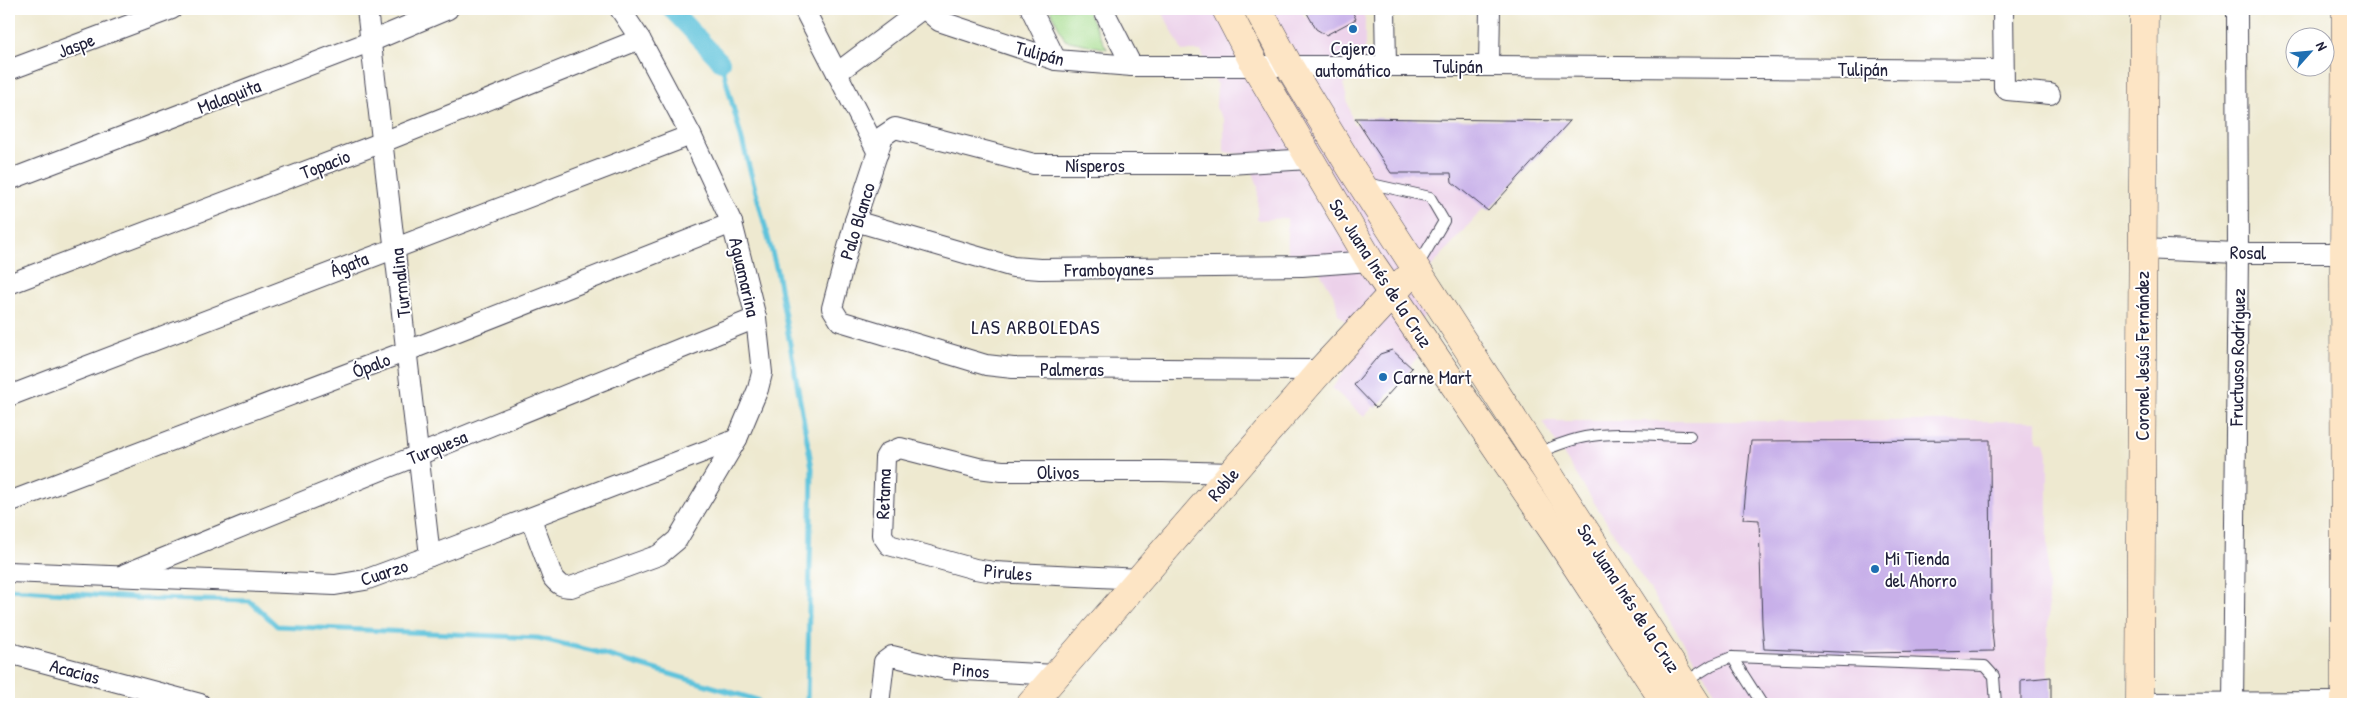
<svg xmlns="http://www.w3.org/2000/svg" width="2362" height="713" font-family="'Patrick Hand',sans-serif">
<rect width="100%" height="100%" fill="#fff"/>
<filter id="ink" filterUnits="userSpaceOnUse"><feTurbulence type="fractalNoise" baseFrequency=".02" numOctaves="2"/><feDisplacementMap in="SourceGraphic" scale="10" xChannelSelector="R" yChannelSelector="G"/><feConvolveMatrix kernelMatrix="1 2 1 2 8 2 1 2 1" color-interpolation-filters="sRGB"/></filter>
<filter id="wash" filterUnits="userSpaceOnUse"><feTurbulence type="fractalNoise" baseFrequency=".0096" numOctaves="4" result="noise"/><feDisplacementMap in="SourceGraphic" scale="20" xChannelSelector="R" yChannelSelector="G"/><feGaussianBlur stdDeviation="1.12" result="paint"/><feColorMatrix in="noise" values="0 0 0 0 0 0 0 0 0 0 0 0 0 0 0 0 0 1.4 0 .05"/><feComposite in="paint" operator="in"/></filter>
<g filter="url(#wash)">
<rect width="100%" height="100%" fill="#eee9d0"/>
<g fill="#ecd1ea">
<polygon points="1161,9 1301,9 1305,18 1321,9 1360,9 1365,18 1365,76 1343,83 1353,124 1557,126 1431,267 1417,358 1364,417 1332,388 1365,341 1338,314 1335,297 1308,253 1288,254 1287,218 1257,220 1258,186 1247,155 1224,152 1224,120 1216,108 1217,84 1201,51 1182,51"/>
<polygon points="1542,421 2037,421 2037,441 2045,442 2048,454 2048,704 1723,704"/>
</g>
<polygon fill="#a5dc8d" stroke="#647f64" points="1050,9 1086,9 1107,49 1065,40"/>
<g fill="none" stroke-linecap="round" stroke-linejoin="round">
<g stroke="#5ec3db" stroke-width="5">
<polyline points="721,62 777,271 812,468 807,704"/>
<polyline points="9,589 149,599 250,601 277,626 538,638 593,651 757,700 761,704"/>
</g>
<polyline stroke="#5ec3db" stroke-width="18" points="671,9 721,62"/>
</g>
<g id="blocks">
<g fill="#c8b0e9">
<polygon points="1314,9 1351,9 1356,19 1326,35 1316,29 1307,13"/>
<polygon points="1355,118 1570,121 1488,211 1452,182 1451,173 1391,173"/>
<polygon points="1392,350 1412,368 1376,408 1354,385 1380,354"/>
<polygon points="1990,440 1991,620 1994,651 1863,653 1764,649 1762,624 1759,520 1743,519 1751,441"/>
<polygon points="2051,677 2051,704 2021,704 2021,680"/>
</g>
</g>
</g>
<g filter="url(#ink)">
<use href="#blocks" fill-opacity="0" stroke="#414051" stroke-width="1"/>
<g fill="none" stroke-linecap="round" stroke-linejoin="round">
<defs>
<g id="lane">
<polyline points="1367,183 1430,197 1444,221 1417,267"/>
<path d="M1537,453C1553,447 1568,440 1585,437C1619,431 1655,436 1690,436"/>
<polyline points="1732,657 1985,666 1994,676 1996,704"/>
<polyline points="1685,682 1712,665 1732,657 1762,704"/>
</g>
<g id="street">
<polyline points="367,9 430,556"/>
<polyline points="804,9 878,153"/>
<polyline points="925,9 939,21 1056,60 1132,66 1489,66 2003,70"/>
<polyline points="1031,9 1056,60"/>
<polyline points="1103,9 1132,66"/>
<polyline points="1385,9 1386,65"/>
<polyline points="2003,9 2004,87 2007,90 2050,94"/>
<polyline points="1489,66 1490,9"/>
<polyline points="9,70 172,9"/>
<polyline points="837,73 922,9"/>
<polyline points="1309,159 1229,164 1034,164 895,128 883,136 855,221 832,308 840,321 986,365 1013,368 1321,370"/>
<polyline points="9,180 372,41 448,9"/>
<polyline points="855,221 1013,267 1040,269 1302,266 1370,261"/>
<polyline points="2142,249 2238,253 2353,253"/>
<polyline points="9,284 383,142 640,39"/>
<polyline points="9,396 691,135"/>
<polyline points="9,502 407,351 732,223"/>
<path d="M531,519L553,578C559,585 562,587 571,587L659,555L677,540L737,439L758,389L762,373L756,318L732,223L691,135L640,39L620,9"/>
<polyline points="9,572 335,585 365,580 430,556 737,439"/>
<polyline points="125,574 756,318"/>
<polyline points="1141,579 994,572 975,569 889,545 882,535 885,458 888,453 900,448 978,468 1002,471 1162,471 1232,473"/>
<polyline points="9,653 200,704"/>
<polyline points="2140,703 2345,702"/>
<polyline points="879,704 884,662 892,656 946,669 1056,675"/>
<polyline points="2233,704 2238,253 2237,9"/>
</g>
<g id="secondary">
<polyline points="1226,9 1256,67 1370,261 1558,538 1666,704"/>
<polyline points="1258,9 1289,66 1353,171 1697,704"/>
<polyline points="1031,704 1321,370 1404,281"/>
<polyline points="2140,704 2144,9"/>
<polyline points="2345,704 2344,253 2346,9"/>
</g>
</defs>
<use href="#lane" stroke="#414051" stroke-width="12"/>
<use href="#street" stroke="#414051" stroke-width="22"/>
<use href="#secondary" stroke="#414051" stroke-width="29"/>
<use href="#lane" stroke="#fff" stroke-width="10"/>
<use href="#street" stroke="#fff" stroke-width="20"/>
<use href="#secondary" stroke="#fde5c5" stroke-width="28"/>
</g>
</g>
<g fill="#1f6fb2" stroke="#fff" stroke-width="2">
<circle cx="1353" cy="29" r="5"/>
<circle cx="1383" cy="377" r="5"/>
<circle cx="1875" cy="569" r="5"/>
</g>
<g text-anchor="middle" stroke-width="4" stroke-linejoin="round" paint-order="stroke">
<g font-size="19" fill="#22223b" stroke="#fff">
<text transform="translate(76 45) rotate(-21)" y="7">Jaspe</text>
<text transform="translate(1040 53) rotate(15)" y="7">Tulipán</text>
<text x="1458" y="73">Tulipán</text>
<text x="1863" y="76">Tulipán</text>
<text transform="translate(229 96) rotate(-21)" y="7">Malaquita</text>
<text transform="translate(325 164) rotate(-21)" y="7">Topacio</text>
<text x="1095" y="172">Nísperos</text>
<text transform="translate(857 221) rotate(-73)" y="7">Palo Blanco</text>
<text transform="translate(2248 252) rotate(1)" y="7">Rosal</text>
<text transform="translate(349 264) rotate(-21)" y="7">Ágata</text>
<text transform="translate(1109 269) rotate(-1)" y="7">Framboyanes</text>
<text transform="translate(1381 273) rotate(57)" y="7">Sor Juana Inés de la Cruz</text>
<text transform="translate(745 277) rotate(77)" y="7">Aguamarina</text>
<text transform="translate(400 283) rotate(-96)" y="7">Turmalina</text>
<text transform="translate(2142 356) rotate(-90)" y="7">Coronel Jesús Fernández</text>
<text transform="translate(2237 357) rotate(-89)" y="7">Fructuoso Rodríguez</text>
<text transform="translate(371 365) rotate(-21)" y="7">Ópalo</text>
<text x="1072" y="376">Palmeras</text>
<text transform="translate(437 447) rotate(-22)" y="7">Turquesa</text>
<text x="1058" y="479">Olivos</text>
<text transform="translate(1223 484) rotate(-49)" y="7">Roble</text>
<text transform="translate(883 494) rotate(-88)" y="7">Retama</text>
<text transform="translate(384 572) rotate(-18)" y="7">Cuarzo</text>
<text transform="translate(1008 572) rotate(5)" y="7">Pirules</text>
<text transform="translate(1629 598) rotate(57)" y="7">Sor Juana Inés de la Cruz</text>
<text transform="translate(971 670) rotate(5)" y="7">Pinos</text>
<text transform="translate(75 671) rotate(15)" y="7">Acacias</text>
</g>
<g font-size="19" fill="#22223b" stroke="#fff" text-anchor="start">
<text x="1353" y="55" text-anchor="middle">Cajero<tspan x="1353" dy="22">automático</tspan></text>
<text x="1393" y="384">Carne Mart</text>
<text x="1885" y="565">Mi Tienda<tspan x="1885" dy="22">del Ahorro</tspan></text>
</g>
<g font-size="20" letter-spacing="1" fill="#22223b" stroke="#fff">
<text x="1036" y="334">LAS ARBOLEDAS</text>
</g>
</g>
<rect width="2362" height="713" fill="none" stroke="#fff" stroke-width="30"/>
<g transform="translate(2310 52) rotate(63)"><circle r="24" fill="#ffffff" stroke="#a7a7b1"/>
<path d="M0-4L9 19L0 12L-9 19Z" fill="#1f6fb2"/>
<text y="-8" font-size="14" font-weight="bold" text-anchor="middle" fill="#22223b">N</text>
</g>
</svg>
